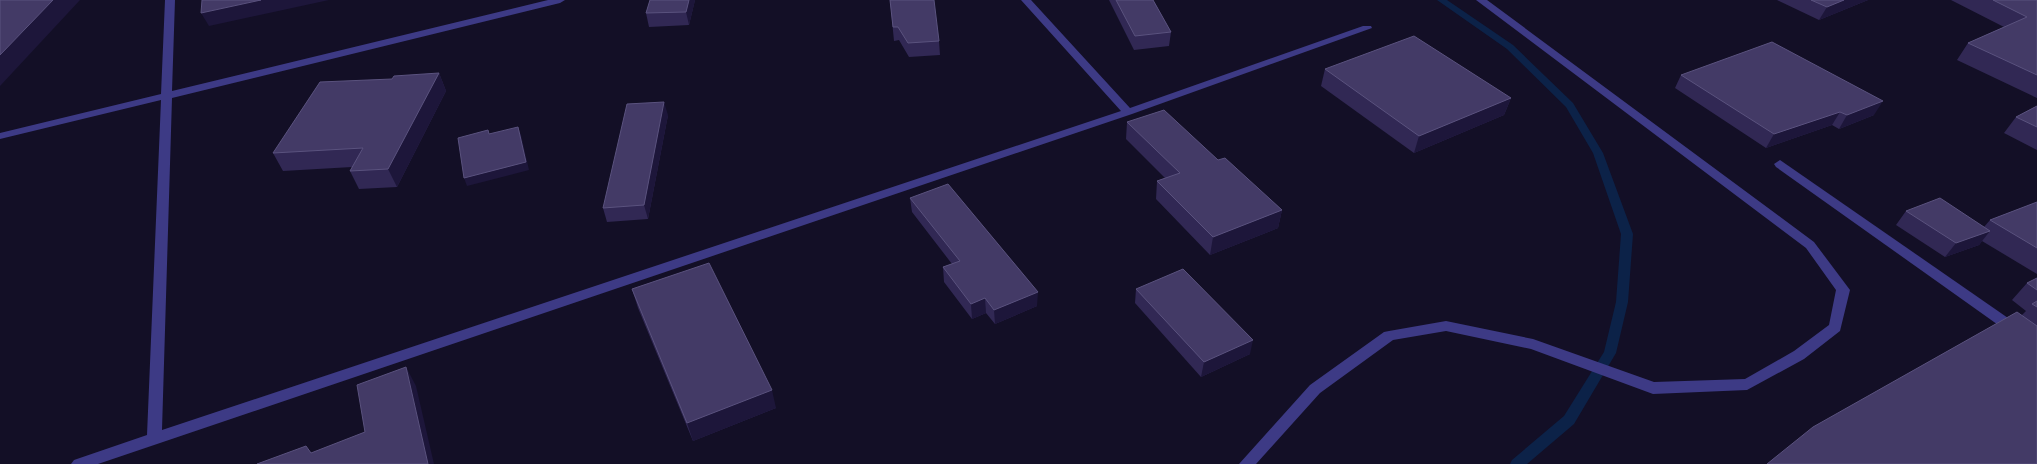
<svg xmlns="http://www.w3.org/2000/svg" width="2037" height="464" font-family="'Exo 2',sans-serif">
<rect width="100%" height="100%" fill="#130f26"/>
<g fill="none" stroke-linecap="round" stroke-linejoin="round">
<polygon fill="#0c2248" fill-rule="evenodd" points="1437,0 1447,0 1513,45 1573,103 1603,153 1633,234 1628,302 1616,353 1574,424 1527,464 1510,464 1512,460 1564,416 1604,352 1616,302 1621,234 1593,153 1566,107 1507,49"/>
<g fill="#3d3a85" fill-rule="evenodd">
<polygon points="165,0 175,0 172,91 548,0 565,0 560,3 172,98 162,430 1121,111 1021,0 1031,0 1130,108 1363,26 1371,26 1372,28 1132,114 98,464 71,464 74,460 147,435 161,100 0,139 0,133 161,94"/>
<polygon points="1476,0 1487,0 1814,242 1850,290 1840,331 1804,359 1747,390 1653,394 1531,349 1446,331 1393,340 1320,393 1256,464 1239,464 1310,385 1384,332 1389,331 1446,321 1533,339 1654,382 1745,379 1794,351 1829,325 1836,290 1806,248"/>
</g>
<polygon fill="#3d3a85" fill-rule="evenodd" points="1780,160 2037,338 2037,350 2032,349 1776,167 1774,164"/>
</g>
<g fill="#312854">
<polygon points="650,0 695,0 689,25 649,27 646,13"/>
<polygon points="890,0 939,41 940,55 909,57 899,40 894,41"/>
<polygon points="1109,0 1153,0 1171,32 1169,46 1134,50"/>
<polygon points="1777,0 1868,0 1819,20"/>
<polygon points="1951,0 2037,0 2037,98 1957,60 1968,43 2004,27"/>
<polygon points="1325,69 1511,98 1504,115 1414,153 1321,86"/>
<polygon points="439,73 446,91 397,187 359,189 350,171 352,167 283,171 273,153 392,79"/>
<polygon points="1681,75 1874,115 1839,129 1832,125 1766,148 1675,88"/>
<polygon points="2037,106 2037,150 2004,133 2016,117"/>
<polygon points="668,115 648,219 607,222 603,208"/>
<polygon points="1127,122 1218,160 1282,210 1278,228 1210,255 1156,199 1157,181 1165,178 1126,139"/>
<polygon points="910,198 1037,306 995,324 986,313 972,319 944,282 943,267 952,264 912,212"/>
<polygon points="2037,202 2037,274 1982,241 1979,245 1945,257 1896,225 1906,211 1984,227 1990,220"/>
<polygon points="2037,278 2037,464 2022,315 2026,311 2012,300 2027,283"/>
<polygon points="632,289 776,408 693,441 638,308"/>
<polygon points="1136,289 1250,354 1201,377 1135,303"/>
</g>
<g fill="#1d163a">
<polygon points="53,0 80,0 0,86 0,55"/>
<polygon points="261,0 329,0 209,26 201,13"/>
<polygon points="689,0 695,0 689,25 686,12"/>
<polygon points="1844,0 1868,0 1819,20 1827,7"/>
<polygon points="439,73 446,91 397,187 388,169"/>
<polygon points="1511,98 1504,115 1414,153 1419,136"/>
<polygon points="1883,101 1874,115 1839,129 1847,115"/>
<polygon points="664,102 668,115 648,219 644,205"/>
<polygon points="1840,112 1832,125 1766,148 1774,134"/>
<polygon points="518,127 521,135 529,170 467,186 464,178"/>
<polygon points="1282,210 1278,228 1210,255 1213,237"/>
<polygon points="1990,231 1979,245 1945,257 1956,243"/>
<polygon points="1038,292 1037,306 995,324 994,310"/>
<polygon points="985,298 986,313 972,319 971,304"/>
<polygon points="1253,340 1250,354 1201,377 1204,362"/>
<polygon points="406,367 416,386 434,464 428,464"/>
<polygon points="772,390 776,408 693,441 687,423"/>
</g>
<g fill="#433a66" stroke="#5a527e">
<polygon points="0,0 53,0 0,55"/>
<polygon points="202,0 261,0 201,13"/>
<polygon points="650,0 689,0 686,12 646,13"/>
<polygon points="890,0 934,0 939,41 908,43 898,27 893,27"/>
<polygon points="1116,0 1153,0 1171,32 1135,36"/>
<polygon points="1811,0 1844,0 1827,7"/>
<polygon points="1993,0 2037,0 2037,75 1968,43 2027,17"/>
<polygon points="1414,36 1511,98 1419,136 1325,69"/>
<polygon points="1772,42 1883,101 1847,115 1840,112 1774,134 1681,75"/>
<polygon points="439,73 388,169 350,171 363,148 273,153 320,82 392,79 394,76"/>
<polygon points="664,102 644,205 603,208 627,104"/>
<polygon points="2037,106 2037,127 2016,117"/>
<polygon points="1164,110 1218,160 1225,158 1282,210 1213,237 1157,181 1180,173 1127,122"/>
<polygon points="518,127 526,162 464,178 458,138 488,130 489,134"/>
<polygon points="948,184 1038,292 994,310 985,298 971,304 943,267 960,261 910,198"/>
<polygon points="1940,198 1990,231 1956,243 1906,211"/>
<polygon points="2037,202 2037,248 1990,220"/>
<polygon points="709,263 772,390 687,423 632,289"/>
<polygon points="1183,269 1253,340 1204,362 1136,289"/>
<polygon points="2037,278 2037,290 2027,283"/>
<polygon points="2037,301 2037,307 2032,304"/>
<polygon points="2017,312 2037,326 2037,464 1767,464 1813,427"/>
<polygon points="406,367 428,464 257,464 306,446 311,453 365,432 357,385"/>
</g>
</svg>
